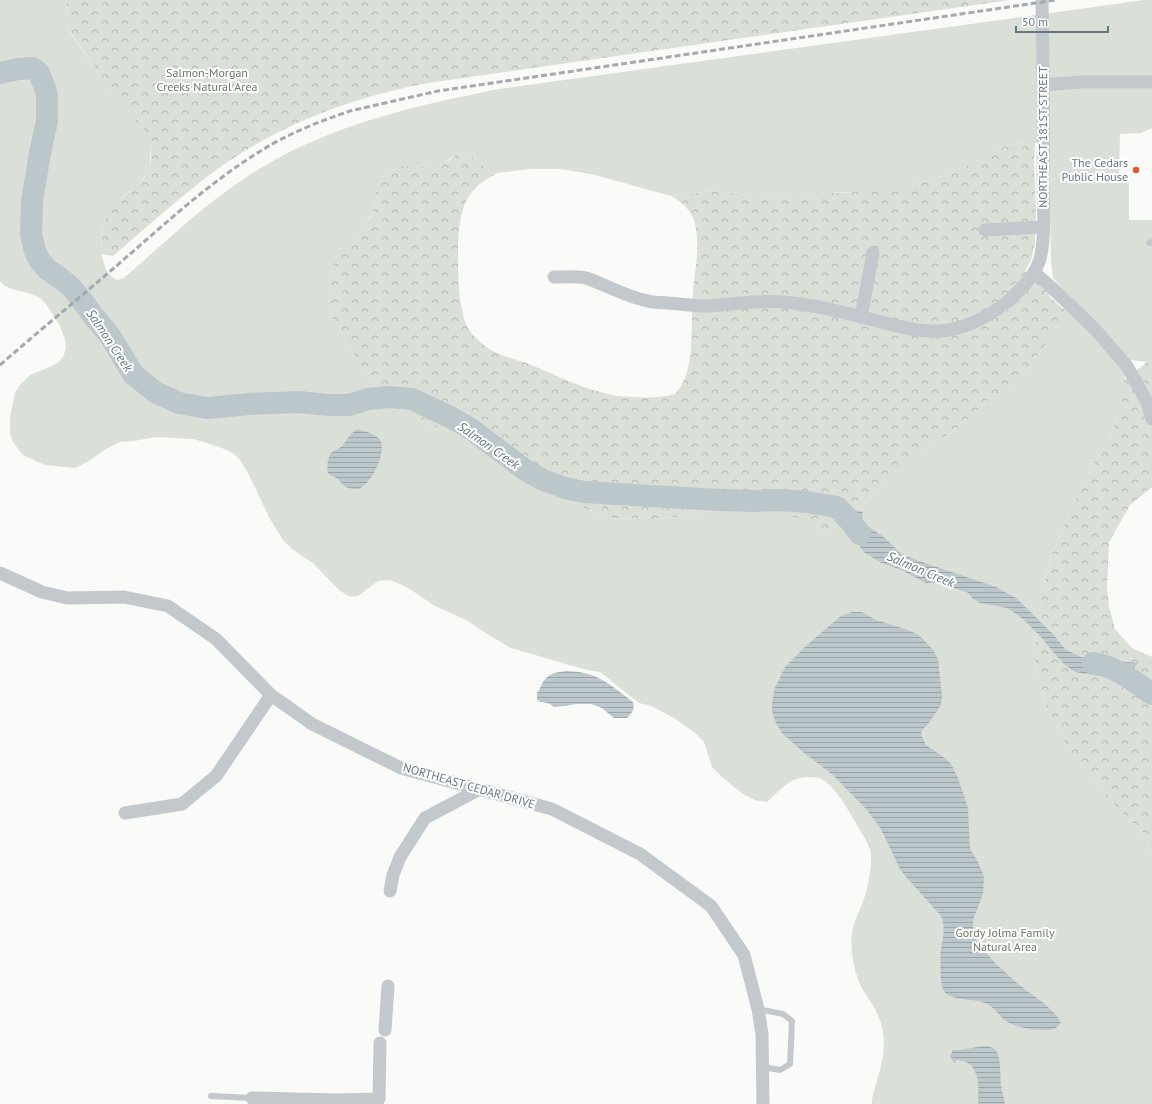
<svg xmlns="http://www.w3.org/2000/svg" width="1152" height="1104" font-family="'PT Sans',sans-serif">
<defs>
<pattern id="forest-crowns" width="20" height="18" patternUnits="userSpaceOnUse"><rect width="20" height="18" fill="#dadfd7"/><path d="M2 6a3 3 0 1 1 6 0M12 15a3 3 0 1 1 6 0" fill="none" stroke="#b4b9b4"/></pattern>
<pattern id="water-rules" width="6" height="5" patternUnits="userSpaceOnUse"><rect width="6" height="5" fill="#bbc7cb"/><path d="M0 2.5h6" fill="none" stroke="#9ca6aa"/></pattern>
</defs>
<rect width="100%" height="100%" fill="#fafaf8"/>
<g fill="url(#forest-crowns)">
<path d="M66,0H1010L428,83C344,99 267,129 199,183C170,206 142,231 113,256L101,254C102,241 100,226 108,214C119,196 143,188 150,166C152,158 151,149 151,141L109,91L97,70L70,32L67,21Z"/>
<path d="M1024,143H1035L1034,160L1036,210L1035,244L1031,260L1025,271L1043,287L1050,297L1062,308L1071,313L1060,325L1028,369L1011,387L990,399L957,429L921,452L871,497L858,510L824,535L804,521L766,511L718,510L686,516L654,519L612,518L597,514L576,504L567,495L523,463L495,446L441,429L412,417L392,403L376,386L362,368L354,355L347,342L330,315L328,292L330,278L336,255L344,243L363,228L372,216L374,208L375,193L381,179L386,174L400,166H415L430,168L450,160L456,155L463,153L471,156L494,175C464,190 460,211 458,243C458,264 457,314 470,331C476,339 485,347 493,351C502,356 514,359 524,362C555,374 585,391 618,396C631,397 645,398 657,397C663,397 669,395 675,394C697,373 690,322 693,293C695,269 701,244 694,220C690,209 681,201 671,196L711,191L752,195L797,196L828,193H844L875,190L889,187L911,185L940,176L969,165L989,154L1002,147L1009,145Z"/>
<polygon points="1147,362 1152,365 1152,487 1130,505 1109,542 1107,586 1109,607 1115,629 1132,648 1152,657 1152,853 1143,833 1126,817 1109,800 1066,745 1045,703 1038,681 1034,657 1036,634 1042,591 1051,557 1073,504 1095,461 1110,439 1120,404 1124,380"/>
</g>
<path fill="#dadfd7" fill-rule="evenodd" d="M0,0H66L67,21L70,33L97,70L109,91L125,109L148,134L151,141L150,166L147,173L137,186L124,196L108,214L102,229L101,254L106,270L111,276L117,280L124,278C141,263 158,248 174,234C203,208 233,184 266,165C337,123 419,105 499,89L1144,0H1152V128L1141,133L1120,134L1119,175L1129,176V220H1152V365L1147,362L1131,360L1127,366L1120,404L1110,439L1095,461L1073,504L1051,557L1042,591L1036,634L1034,657L1038,681L1045,703L1066,745L1109,800L1126,817L1143,833L1152,853V1104H872V1099C880,1067 892,1043 876,1011C872,1003 867,997 863,990C857,979 853,965 852,952C851,944 851,933 854,925C856,917 860,910 863,902C867,890 870,876 871,864C871,859 871,853 870,849C867,841 862,834 858,827C850,813 835,784 819,778C816,777 810,777 807,777C788,778 780,791 767,802L755,800L743,794L723,778L712,767L704,742L695,733L674,718L651,706L639,703L600,672L587,670L511,648L489,635L468,621L433,605L413,591L402,585L390,580L378,581L358,596L350,597L339,590L313,563L292,549L283,540L270,519L248,473L240,460L234,454L222,448L194,439L156,437L134,441L120,442L106,449L87,462L75,468L45,465L23,455L18,449L13,442L10,434V417L15,393L19,386L30,375L52,366L59,362L64,355L66,347L65,339L59,324L46,304L40,298L34,295L12,289L5,286L0,281ZM1024,143H1049L1051,261L1053,278L1077,306L1060,325L1028,369L1011,387L990,399L957,429L921,452L871,497L858,510L824,535L804,521L797,518L781,514L766,511L718,510L686,516L654,519L612,518L597,514L576,504L556,484L495,446L441,429L412,417L392,403L376,386L362,368L354,355L347,342L330,315L328,292L330,278L336,255L344,243L363,228L372,215L374,208L375,193L381,179L386,174L400,166H415L430,168L437,167L456,155L463,153L471,156L494,175L497,173L531,169H560L591,174L671,196L711,191L752,195L797,196L828,193L859,192L911,185L940,176L969,165L989,154L1002,147L1009,145Z"/>
<g fill="url(#water-rules)">
<path d="M358,429C365,432 376,433 380,440C388,451 370,488 357,489C352,489 345,488 342,484C341,483 339,480 338,479C335,477 331,476 328,473C327,468 327,462 329,457C331,451 336,450 341,447C348,441 347,435 358,429Z"/>
<polygon points="839,506 863,512 862,519 869,527 885,538 900,553 919,561 996,587 1016,598 1053,634 1065,649 1081,657 1095,660 1138,663 1132,671 1107,677 1075,672 1064,664 1054,653 1041,637 1023,619 1007,608 980,603 973,599 967,592 953,588 940,582 926,583 901,570 882,563 865,553 855,541 845,526"/>
<path d="M852,612H862L876,620L908,630L917,634L923,639L934,651L938,660L942,696L941,705L929,723L921,731L922,737L926,745L945,758L951,764L958,778L968,808L970,849L978,862L984,877L983,894L973,920V929L975,937L980,946L995,963L1018,984L1045,1004L1057,1016L1061,1023C1060,1024 1057,1027 1056,1028C1046,1033 1015,1028 1006,1021C999,1016 994,1006 985,1003C974,998 948,1002 943,989C940,982 940,957 941,949C943,937 946,928 941,916L907,878L900,869L881,829L866,809L833,775L803,752L782,733L776,723L772,711V703L775,688L785,667L807,645L841,616Z"/>
<path d="M566,671C597,671 610,685 633,702C635,709 632,713 627,718H614L602,708L591,704H576L565,706L554,707C550,703 545,702 540,702L537,699V693C540,690 540,687 542,684C549,673 553,673 566,671Z"/>
<path d="M983,1046C988,1046 994,1047 997,1052C1001,1060 1000,1077 1001,1086C1002,1092 1004,1098 1005,1104H979L978,1102C979,1085 980,1061 957,1060L954,1063L950,1056L953,1050H961Z"/>
</g>
<g fill="none" stroke-linecap="round" stroke-linejoin="round">
<g stroke="#bbc7cb" stroke-width="22">
<polyline points="0,73 18,69 33,68 39,73 45,88 47,96 47,121 40,153 32,201 31,234 35,251 40,261 48,270 60,278 70,286 81,299 91,313 110,336 133,374 155,392 179,403 207,408 250,404 298,402 329,405 349,405 368,399 390,397 412,399 452,418 471,429 524,469 543,480 565,488 584,492 719,500 755,501 778,500 807,502 837,507 850,521 860,534"/>
<path d="M1093,663C1115,666 1134,681 1152,694"/>
</g>
<g stroke="#c3c8cc" stroke-width="6">
<polyline points="1149,243 1152,242"/>
<polyline points="758,1009 783,1014 792,1021 790,1064 780,1070 763,1067"/>
<polyline points="211,1096 252,1098"/>
</g>
<g stroke="#c3c8cc" stroke-width="13">
<polyline points="1044,85 1079,82 1152,82"/>
<polyline points="985,230 1043,227"/>
<polyline points="1034,272 1052,288 1093,327 1127,366 1147,402 1152,419"/>
<path d="M554,277C564,277 576,276 586,278C607,285 626,297 648,301C654,303 661,302 668,303C681,304 694,306 707,306C735,304 765,299 793,303C816,306 839,311 862,317C887,323 913,332 939,331C963,330 988,317 1007,302C1020,291 1035,276 1040,259C1046,235 1043,202 1043,177C1044,118 1043,59 1042,0"/>
<polyline points="861,317 873,253"/>
<polyline points="0,573 42,592 67,598 124,597 168,606 216,639 271,695 312,724 401,768 552,809 640,854 711,906 744,955 758,1009 762,1034 763,1104"/>
<polyline points="125,813 182,804 216,776 271,695"/>
<polyline points="390,891 393,875 400,857 425,818 480,789"/>
<polyline points="385,1030 388,986"/>
<polyline points="252,1098 338,1100 379,1099 380,1043"/>
</g>
<path stroke="#a2aab0" stroke-width="3" stroke-dasharray="6 3" stroke-linecap="butt" d="M0,365C40,330 82,296 122,261C166,223 209,183 259,152C285,135 320,121 350,111L438,91L1056,0"/>
</g>
<circle fill="#e4572e" stroke="#fff" stroke-width="1.5" cx="1136" cy="170" r="4"/>
<g text-anchor="middle" stroke-width="4" stroke-linejoin="round" paint-order="stroke">
<g font-size="12" fill="#687a64" stroke="#fff">
<text x="207" y="77">Salmon-Morgan<tspan x="207" dy="14">Creeks Natural Area</tspan></text>
<text x="1005" y="937">Gordy Jolma Family<tspan x="1005" dy="14">Natural Area</tspan></text>
</g>
<g font-size="12" fill="#657683" stroke="#fff">
<text transform="translate(1043 137) rotate(-90)" y="4">NORTHEAST 181ST STREET</text>
<text transform="translate(469 786) rotate(16)" y="4">NORTHEAST CEDAR DRIVE</text>
</g>
<g font-size="12" fill="#657683" stroke="#fff" text-anchor="end">
<text x="1128" y="167">The Cedars<tspan x="1128" dy="14">Public House</tspan></text>
</g>
<g font-size="13" font-style="italic" fill="#60757c" stroke="#fff">
<text transform="translate(110 340) rotate(56)" y="5">Salmon Creek</text>
<text transform="translate(489 445) rotate(35)" y="5">Salmon Creek</text>
<text transform="translate(921 569) rotate(23)" y="5">Salmon Creek</text>
</g>
</g>
<path d="M1016 26v6h92v-6" fill="none" stroke="#657683" stroke-width="2"/>
<text x="1022" y="26" font-size="12" fill="#657683" stroke="#ffffff" stroke-width="3" paint-order="stroke">50 m</text>
</svg>
